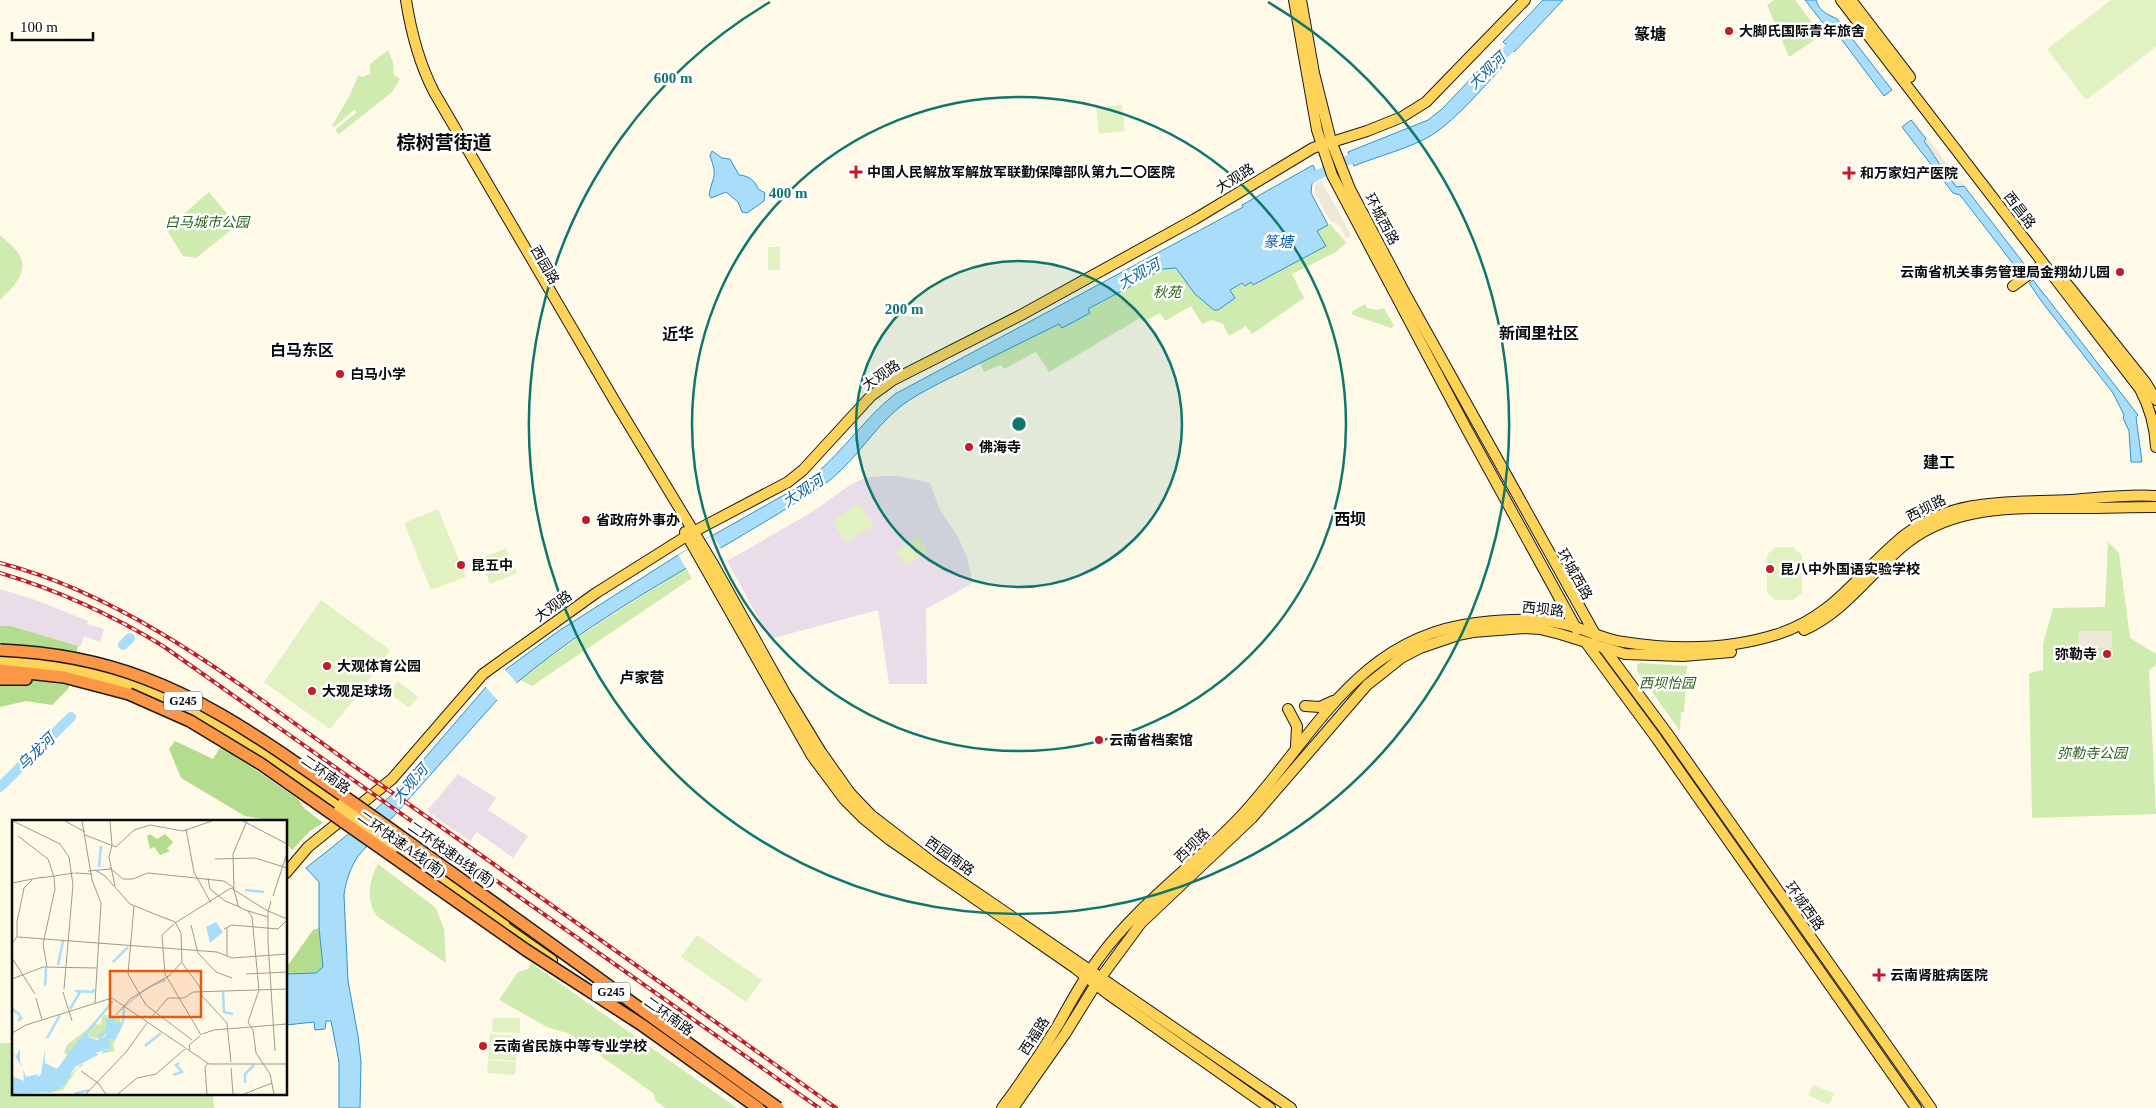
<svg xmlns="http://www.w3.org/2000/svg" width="2156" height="1108" font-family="'Times New Roman','Noto Sans SC',serif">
<rect width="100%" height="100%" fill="#fffae8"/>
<g fill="#e9ddea">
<polygon points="883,476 899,476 930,483 940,510 958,537 967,557 973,583 926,609 927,684 889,684 878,610 770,639 727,561 812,512 847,487 864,478"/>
<polygon points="0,589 36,600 88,621 87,624 104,629 100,642 84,636 81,646 78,646 11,626 0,626"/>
<polygon points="458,774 496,798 488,810 528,836 513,858 477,832 470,841 427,811"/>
</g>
<g fill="#cfebb0">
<polygon points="1774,0 1795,0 1822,35 1789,57 1767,5"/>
<polygon points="388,50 393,62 394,75 400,79 392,92 339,134 335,130 357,112 354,110 334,127 332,126 350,95 358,75 362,77 370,74 370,64"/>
<polygon points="209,192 237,225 196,258 183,256 166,229"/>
<path d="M1331,224C1334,231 1341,234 1346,243L1336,252L1292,274L1304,298L1252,334L1246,326L1229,336L1223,324L1212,320L1202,324L1191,306L1165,321L1160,313L1143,322L1140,318L1049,372L1036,352L1004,369L1001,365L984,372L980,363L1059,323L1062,328L1089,313L1088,310L1163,269L1176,268L1195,294L1235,298L1230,290L1243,283L1251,282L1253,285L1326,246L1317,231Z"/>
<path d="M0,235C6,241 16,248 20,256C29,273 11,289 0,300Z"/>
<polygon points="1365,304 1367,308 1378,310 1384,308 1394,326 1391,328 1353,315 1351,312"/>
<polygon points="2108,542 2119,553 2130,638 2156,654 2156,665 2149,670 2156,814 2032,818 2029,673 2043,670 2043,644 2053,608 2105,607"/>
<polygon points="686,568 692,578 532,686 519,679 599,623"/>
<polygon points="1640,663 1687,666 1684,712 1681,712 1680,731 1637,671 1637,665"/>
<path d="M378,864L436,908L444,929L446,963L378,917C365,903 369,879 378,864Z"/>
<polygon points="531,963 737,1108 665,1108 656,1101 653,1093 570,1034 547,1027 499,1000 518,972 528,969"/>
<polygon points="0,1043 14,1043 14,1094 213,1094 214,1108 0,1108"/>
</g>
<g fill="#b3dc8e">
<polygon points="0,626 11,626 78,646 77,652 47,647 0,645"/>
<polygon points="0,676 69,685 69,688 52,705 26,701 0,707"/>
<polygon points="175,741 213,759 221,746 298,799 304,808 323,823 310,831 292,850 286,843 286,822 272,822 270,820 245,816 181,778 169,749"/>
<polygon points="319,928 323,967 316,973 286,974 286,968 313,930"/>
</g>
<g fill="#e2f1c2">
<polygon points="2111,0 2156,0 2156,47 2086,100 2047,49"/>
<polygon points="1122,105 1125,131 1099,134 1096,108"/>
<rect x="768" y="247" width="12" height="23"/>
<polygon points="859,503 874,525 846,543 832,521"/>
<polygon points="438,509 466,577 431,590 404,523"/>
<polygon points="919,537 928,550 906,566 896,552"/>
<polygon points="1775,547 1793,547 1802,555 1802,593 1793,600 1775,600 1767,592 1767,555"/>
<polygon points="506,548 517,573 490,584 480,559"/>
<polygon points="321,600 390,650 358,695 330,729 264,682"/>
<polygon points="398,681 418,697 409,708 389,693"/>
<polygon points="697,935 762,980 746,1002 681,957"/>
<polygon points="493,1018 520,1018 520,1033 492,1032"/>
<polygon points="490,1034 518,1036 517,1048 489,1046"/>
<polygon points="489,1047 517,1049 516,1061 488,1059"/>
<polygon points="488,1060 516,1062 515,1075 487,1073"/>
<polygon points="1813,1085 1834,1094 1829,1105 1808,1095"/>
</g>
<g fill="#eee8d8">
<polygon points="1913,119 1964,186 1957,187 1949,180 1948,175 1924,140 1926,139 1911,120"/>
<polygon points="1321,180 1347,228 1351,236 1346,238 1340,226 1330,221 1315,193 1314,185"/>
<polygon points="2078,631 2112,631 2112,648 2079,649"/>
</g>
<g fill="#a9ddf9" stroke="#2c94d4">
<polygon points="1543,0 1563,0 1514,52 1503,42"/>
<path d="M1805,0H1816C1819,11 1827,14 1837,19L1892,90L1884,96L1830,24L1823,23Z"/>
<path d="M1496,52L1506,63C1485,85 1458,118 1432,135C1411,148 1378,156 1354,166L1348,152L1428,120L1442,109Z"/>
<path d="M1911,120L1926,139L1924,141C1932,151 1937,162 1945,171C1950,175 1951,182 1957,187L1964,186L2025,265L2018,270L1960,195L1953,193L1902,127Z"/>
<path d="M712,151L722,158L730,159L739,175C747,175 756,181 758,189L765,193L764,201L747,213L742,212L738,202L726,192L711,198L709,195C713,174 718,178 710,156Z"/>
<path d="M1313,165L1319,179L1312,183L1311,193L1328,225L1317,231L1326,246L1253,285L1251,282L1245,286L1242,283L1230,290L1235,298L1218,310H1214L1195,294L1176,268L1163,269L1088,309L1090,313L1062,328L1059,324C1032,337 1005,351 978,364C955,376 922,390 901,406C871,430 852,467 819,488C712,558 592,613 497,700L358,856C350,869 346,880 344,895L348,981L358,1036L361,1061L360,1108H339V1062L331,1021H326L325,1029L315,1030L314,1022L286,1025V974L316,973L323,967L319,928V882L306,868L351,832L399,788L486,687L505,670L560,630L678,555L800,486C837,461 860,422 895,394L1243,207L1242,205Z"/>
<polygon points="2033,280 2138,415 2136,417 2142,462 2131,462 2129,431 2123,418 2124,415 2113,393 2042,302 2029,283"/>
</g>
<g fill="#fffae8">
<polygon points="713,535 721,549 687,570 678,555"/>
<polygon points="504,669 517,683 498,701 485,686"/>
</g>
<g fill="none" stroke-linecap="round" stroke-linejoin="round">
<g stroke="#a9ddf9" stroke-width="10">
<polyline points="1491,67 1518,40"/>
<polyline points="1307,180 1361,154"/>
<polyline points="123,645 130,638"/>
<polyline points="0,787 71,717"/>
</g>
<defs>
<g id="major">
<path d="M406,0C411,32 419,63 434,92L617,405L712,562L785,693L821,752L850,793L871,815L932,862L1291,1108"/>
<polyline points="1294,0 1317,130 1332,175 1465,426 1577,630"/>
<polyline points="1301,0 1314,73 1331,141 1350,189 1407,297 1596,636"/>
<path d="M1841,0L2140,389C2150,408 2155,426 2156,447"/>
<polyline points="1851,0 1910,77"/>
<polyline points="2067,284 2146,383 2156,400"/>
<polyline points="2013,286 2043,264"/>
<polyline points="685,532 812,756 844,799 863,818 890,840 1075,968 1108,994 1270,1108"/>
<path d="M1804,630C1848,610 1872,570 1908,542C1958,504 2020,508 2080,508C2105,508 2131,507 2156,507"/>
<polyline points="1587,644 1657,739 1916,1108"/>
<polyline points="1604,648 1667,733 1931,1108"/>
<path d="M0,656C140,662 233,724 343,803"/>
<path d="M0,664C137,669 231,734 339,810"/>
<polyline points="1305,706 1320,707 1333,701"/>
<polyline points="1288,709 1297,726 1296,746"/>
<polyline points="397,841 507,919"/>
<polyline points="393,848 552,960"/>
<polyline points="286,873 308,847 392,779 483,674 596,593 693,532 788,482 803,470 871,396 893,380 1021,315 1195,219 1313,148 1367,131 1402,117 1426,102 1525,0"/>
<path d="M1002,1108C1022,1081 1041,1053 1058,1025C1071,1002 1083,979 1099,958C1138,904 1195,865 1240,817C1313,739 1356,637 1476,623C1509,619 1543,617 1575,627C1591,632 1606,640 1623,642C1674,650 1728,650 1778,634C1837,615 1861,569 1906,534C1955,497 2012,503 2071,500C2099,498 2127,494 2156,496"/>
<polyline points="1013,1108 1065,1034 1096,984 1141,923 1252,818 1367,685 1401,658 1420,648 1458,635 1473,632 1524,628 1540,629 1560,634 1625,654 1683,656 1731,652"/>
</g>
<g id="highway">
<polyline points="0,670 64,677 129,694"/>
<polyline points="0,679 26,679"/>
</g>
</defs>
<use href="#major" stroke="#1b1b1b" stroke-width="12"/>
<use href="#highway" stroke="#1b1b1b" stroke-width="14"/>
<use href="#major" stroke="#ffd358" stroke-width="10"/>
<use href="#highway" stroke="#fd9748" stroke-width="11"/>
<defs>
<g id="rail">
<path d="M0,563C136,598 251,694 364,773C522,883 679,996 836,1108"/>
<path d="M0,573C57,590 112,615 163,646L819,1108"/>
</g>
</defs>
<use href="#rail" stroke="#c11c27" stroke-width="4"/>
<use href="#rail" stroke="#fff" stroke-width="2" stroke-dasharray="5.5" stroke-linecap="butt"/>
<defs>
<g id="major-bridge">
<polyline points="343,803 397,841"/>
<polyline points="339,810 393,848"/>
</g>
<g id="highway-bridge">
<path d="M0,650C49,652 97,660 144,678C198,698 248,730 296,763C343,795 389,828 435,861C550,942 663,1026 778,1108"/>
<polyline points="129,694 190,721 261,764 526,950 642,1025 758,1108"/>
</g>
</defs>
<use href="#major-bridge" stroke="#1b1b1b" stroke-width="12" stroke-linecap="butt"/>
<use href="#highway-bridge" stroke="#1b1b1b" stroke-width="14" stroke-linecap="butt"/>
<use href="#major-bridge" stroke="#ffd358" stroke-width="10"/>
<use href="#highway-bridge" stroke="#fd9748" stroke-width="11"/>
</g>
<circle cx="1019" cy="424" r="163" fill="#0f766e" fill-opacity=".12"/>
<g fill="none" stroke="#0f766e" stroke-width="2.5">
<circle cx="1019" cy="424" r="163"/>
<circle cx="1019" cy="424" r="327"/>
<path d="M1268 2A490 490 0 1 1 770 2"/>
</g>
<g fill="#c11c27" stroke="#fff" stroke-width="2">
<circle cx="1729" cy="31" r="5"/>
<path d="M853.5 164.5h5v5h5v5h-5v5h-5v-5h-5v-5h5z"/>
<path d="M1846.5 165.5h5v5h5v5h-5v5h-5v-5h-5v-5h5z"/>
<circle cx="2120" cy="272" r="5"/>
<circle cx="340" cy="374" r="5"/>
<circle cx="969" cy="447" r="5"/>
<circle cx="586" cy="520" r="5"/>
<circle cx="461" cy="565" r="5"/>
<circle cx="1770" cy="569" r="5"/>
<circle cx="2107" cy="654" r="5"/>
<circle cx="327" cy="666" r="5"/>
<circle cx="312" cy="691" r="5"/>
<circle cx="1099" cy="740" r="5"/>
<path d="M1876.5 967.5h5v5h5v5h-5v5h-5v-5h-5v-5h5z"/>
<circle cx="483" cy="1046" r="5"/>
</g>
<g text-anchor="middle" stroke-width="5" stroke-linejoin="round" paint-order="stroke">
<g fill="#fff" stroke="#545454" stroke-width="1">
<rect x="164" y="691.5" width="38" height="19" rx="4"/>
<rect x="592" y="982.5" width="38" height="19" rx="4"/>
</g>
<g font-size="12" font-weight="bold" fill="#0a0a0a">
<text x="183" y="705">G245</text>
<text x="611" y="996">G245</text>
</g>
<g font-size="14" font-weight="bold" fill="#0a0a0a" stroke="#fff" text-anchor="start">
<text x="1739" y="36">大脚氏国际青年旅舍</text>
<text x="867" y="177">中国人民解放军解放军联勤保障部队第九二〇医院</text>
<text x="1860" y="178">和万家妇产医院</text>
<text x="2110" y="277" text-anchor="end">云南省机关事务管理局金翔幼儿园</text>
<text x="350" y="379">白马小学</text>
<text x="979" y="452">佛海寺</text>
<text x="596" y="525">省政府外事办</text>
<text x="471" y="570">昆五中</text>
<text x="1780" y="574">昆八中外国语实验学校</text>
<text x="2097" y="659" text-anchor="end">弥勒寺</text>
<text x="337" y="671">大观体育公园</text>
<text x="322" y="696">大观足球场</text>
<text x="1109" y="745">云南省档案馆</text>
<text x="1890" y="980">云南肾脏病医院</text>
<text x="493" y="1051">云南省民族中等专业学校</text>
</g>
<g font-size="14" fill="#0a0a0a" stroke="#fff">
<text transform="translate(1235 178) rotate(-32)" y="5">大观路</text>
<text transform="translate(2020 210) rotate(53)" y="5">西昌路</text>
<text transform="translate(1382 219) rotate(62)" y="5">环城西路</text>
<text transform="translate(545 265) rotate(60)" y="5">西园路</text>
<text transform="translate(881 375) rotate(-34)" y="5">大观路</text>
<text transform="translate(1926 508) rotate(-27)" y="5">西坝路</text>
<text transform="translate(1575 574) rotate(61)" y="5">环城西路</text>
<text transform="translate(553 606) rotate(-35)" y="5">大观路</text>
<text transform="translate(1543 609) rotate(6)" y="5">西坝路</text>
<text transform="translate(326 774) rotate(35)" y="5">二环南路</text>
<text transform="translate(402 844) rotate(35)" y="5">二环快速A线(南)</text>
<text transform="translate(1192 845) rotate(-44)" y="5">西坝路</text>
<text transform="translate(452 854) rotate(35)" y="5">二环快速B线(南)</text>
<text transform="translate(950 856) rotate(35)" y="5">西园南路</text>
<text transform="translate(1805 906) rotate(55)" y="5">环城西路</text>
<text transform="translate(669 1016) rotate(35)" y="5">二环南路</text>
<text transform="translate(1034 1036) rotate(-57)" y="5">西福路</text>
</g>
<g font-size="14" font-style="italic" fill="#2a6418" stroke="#fff">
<text x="207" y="227">白马城市公园</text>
<text x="1167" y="297">秋苑</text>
<text x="1667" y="688">西坝怡园</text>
<text x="2092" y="758">弥勒寺公园</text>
</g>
<g font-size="15" font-style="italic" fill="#0e64a1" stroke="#fff">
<text transform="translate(1487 71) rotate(-44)" y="5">大观河</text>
<text x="1278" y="247">篆塘</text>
<text transform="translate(1139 274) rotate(-29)" y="5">大观河</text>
<text transform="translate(803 491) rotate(-33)" y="5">大观河</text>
<text transform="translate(36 752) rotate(-44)" y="5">乌龙河</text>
<text transform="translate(410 784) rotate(-49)" y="5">大观河</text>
</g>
<g font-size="15" font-weight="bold" fill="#0a0a0a" stroke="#fff">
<text x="642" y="683">卢家营</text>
</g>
<g font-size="16" font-weight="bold" fill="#0a0a0a" stroke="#fff">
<text x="1650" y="40">篆塘</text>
<text x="1539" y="339">新闻里社区</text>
<text x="678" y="340">近华</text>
<text x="302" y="356">白马东区</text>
<text x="1939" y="468">建工</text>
<text x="1350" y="525">西坝</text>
</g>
<g font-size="19" font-weight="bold" fill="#0a0a0a" stroke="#fff">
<text x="444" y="149">棕树营街道</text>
</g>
</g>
<g transform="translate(12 820)">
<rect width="275" height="275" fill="#fffae8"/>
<path d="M91,195L107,196L110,205L88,219L76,217L79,206L84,200V204L88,205ZM110,207L101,225L103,231L88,234L96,228L93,219ZM77,208L71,219L55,235L52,232L56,224ZM70,243L71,246L66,248L51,270L33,274L48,266Z" fill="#cfebb0"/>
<path d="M138,14L145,19L153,14L161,22L155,29L158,31L148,35L142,27L138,29L135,16Z" fill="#b3dc8e"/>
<path d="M204,102L211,112L198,123L194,107ZM153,158L154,161L136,168L113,187V199L108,211L103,219H96L97,222H102L97,223L100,231L98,228L91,230H97L93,233L88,230L89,232H83L86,234L83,239L84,236L63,247L53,264L42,272L0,274V256L12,261L11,249L0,231L4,236L8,229V242L11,249L14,257L26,254L25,258L29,254L33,229V243L45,249L56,234L54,231L56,224V233L78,207L76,217L85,220L94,216L97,211L87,218L85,215L94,210V199L102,198L103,207L105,198V205L108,202L109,206L111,187L135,167Z" fill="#a9ddf9"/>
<path fill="none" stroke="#a9ddf9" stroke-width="2.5" d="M87,47L89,26M233,70L252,72M101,142L116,127M46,145L51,121M33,166L34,148M63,171L81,172L82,169M211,172L212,192L221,194M0,189L7,194L9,198L6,201M58,189L68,172M76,211L101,181M35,218L48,195M133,226L149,213M161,255L170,252L164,245L167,243M233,263V254L242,245M62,274L77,270"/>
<path fill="none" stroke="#9d9a8f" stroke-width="1" d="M1,1L48,24L57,37L61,65L52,169M53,1L73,12M70,1L80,60L89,83L83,183M98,1L100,25L97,37L103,66M231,1L275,24M174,9L182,52L199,83M73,15L104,27L122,10L138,5L171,11L200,1M6,16L36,39L42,57L43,69L31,124L35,147M203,39L243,38L275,48M98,48L111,59H121L136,53L212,61L221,67L225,81M83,50L93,56L118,84L155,99M76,51L99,49M63,53L80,54M29,58L62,53M196,58L198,69L213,81L228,87M0,63L31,57M222,69L221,34L235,1M261,76L275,33M225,80L226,86L233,90L256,97M259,81L256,92V122L263,231M122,86L116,154L134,185L180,220M236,91L240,97L247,170L236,202L241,210L244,233L258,254L262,274M153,98L163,102L169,113L170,143L188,167L190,176L215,203L219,242M163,103L219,68L254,90L275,99M162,104L150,115L153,154L189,215M179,105L186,133L204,152L220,158M215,108V136M212,109L220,105L266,109L275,100M6,117L205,132L220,138L275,134M0,123L5,117V102L12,68L20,60M0,138L23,174M234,154L275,152M0,159L31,147L85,148M51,172L60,201M24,178L30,200M104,195L118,179L158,155L169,143M138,199L156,178H172L181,172L275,169M0,213L14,205L100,178L197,244H275M190,214L202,210L275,204M178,230L177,225L188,216M219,248L221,274M69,251L86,263L94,274M74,274L114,232L135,203M106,274L125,258L144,254L173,229M195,274L193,247L196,243M232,274L260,263"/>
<path fill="#e8590c" fill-opacity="0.15" stroke="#e8590c" stroke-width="2.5" d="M98,151H189V197H98Z"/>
<rect width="275" height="275" fill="none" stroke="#0a0a0a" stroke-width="2.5"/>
</g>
<circle cx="1019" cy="424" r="8" fill="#0f766e" stroke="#fff" stroke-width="2.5"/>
<g font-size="15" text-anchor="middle" font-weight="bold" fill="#0f766e" stroke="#fff" stroke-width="5" stroke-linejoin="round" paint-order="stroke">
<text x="673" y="83">600 m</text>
<text x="788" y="198">400 m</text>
<text x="904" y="314">200 m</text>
</g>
<path d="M12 32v8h81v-8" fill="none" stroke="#0a0a0a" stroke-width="2.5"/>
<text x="20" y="32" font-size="15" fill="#0a0a0a" stroke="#ffffff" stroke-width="4" paint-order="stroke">100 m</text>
</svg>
